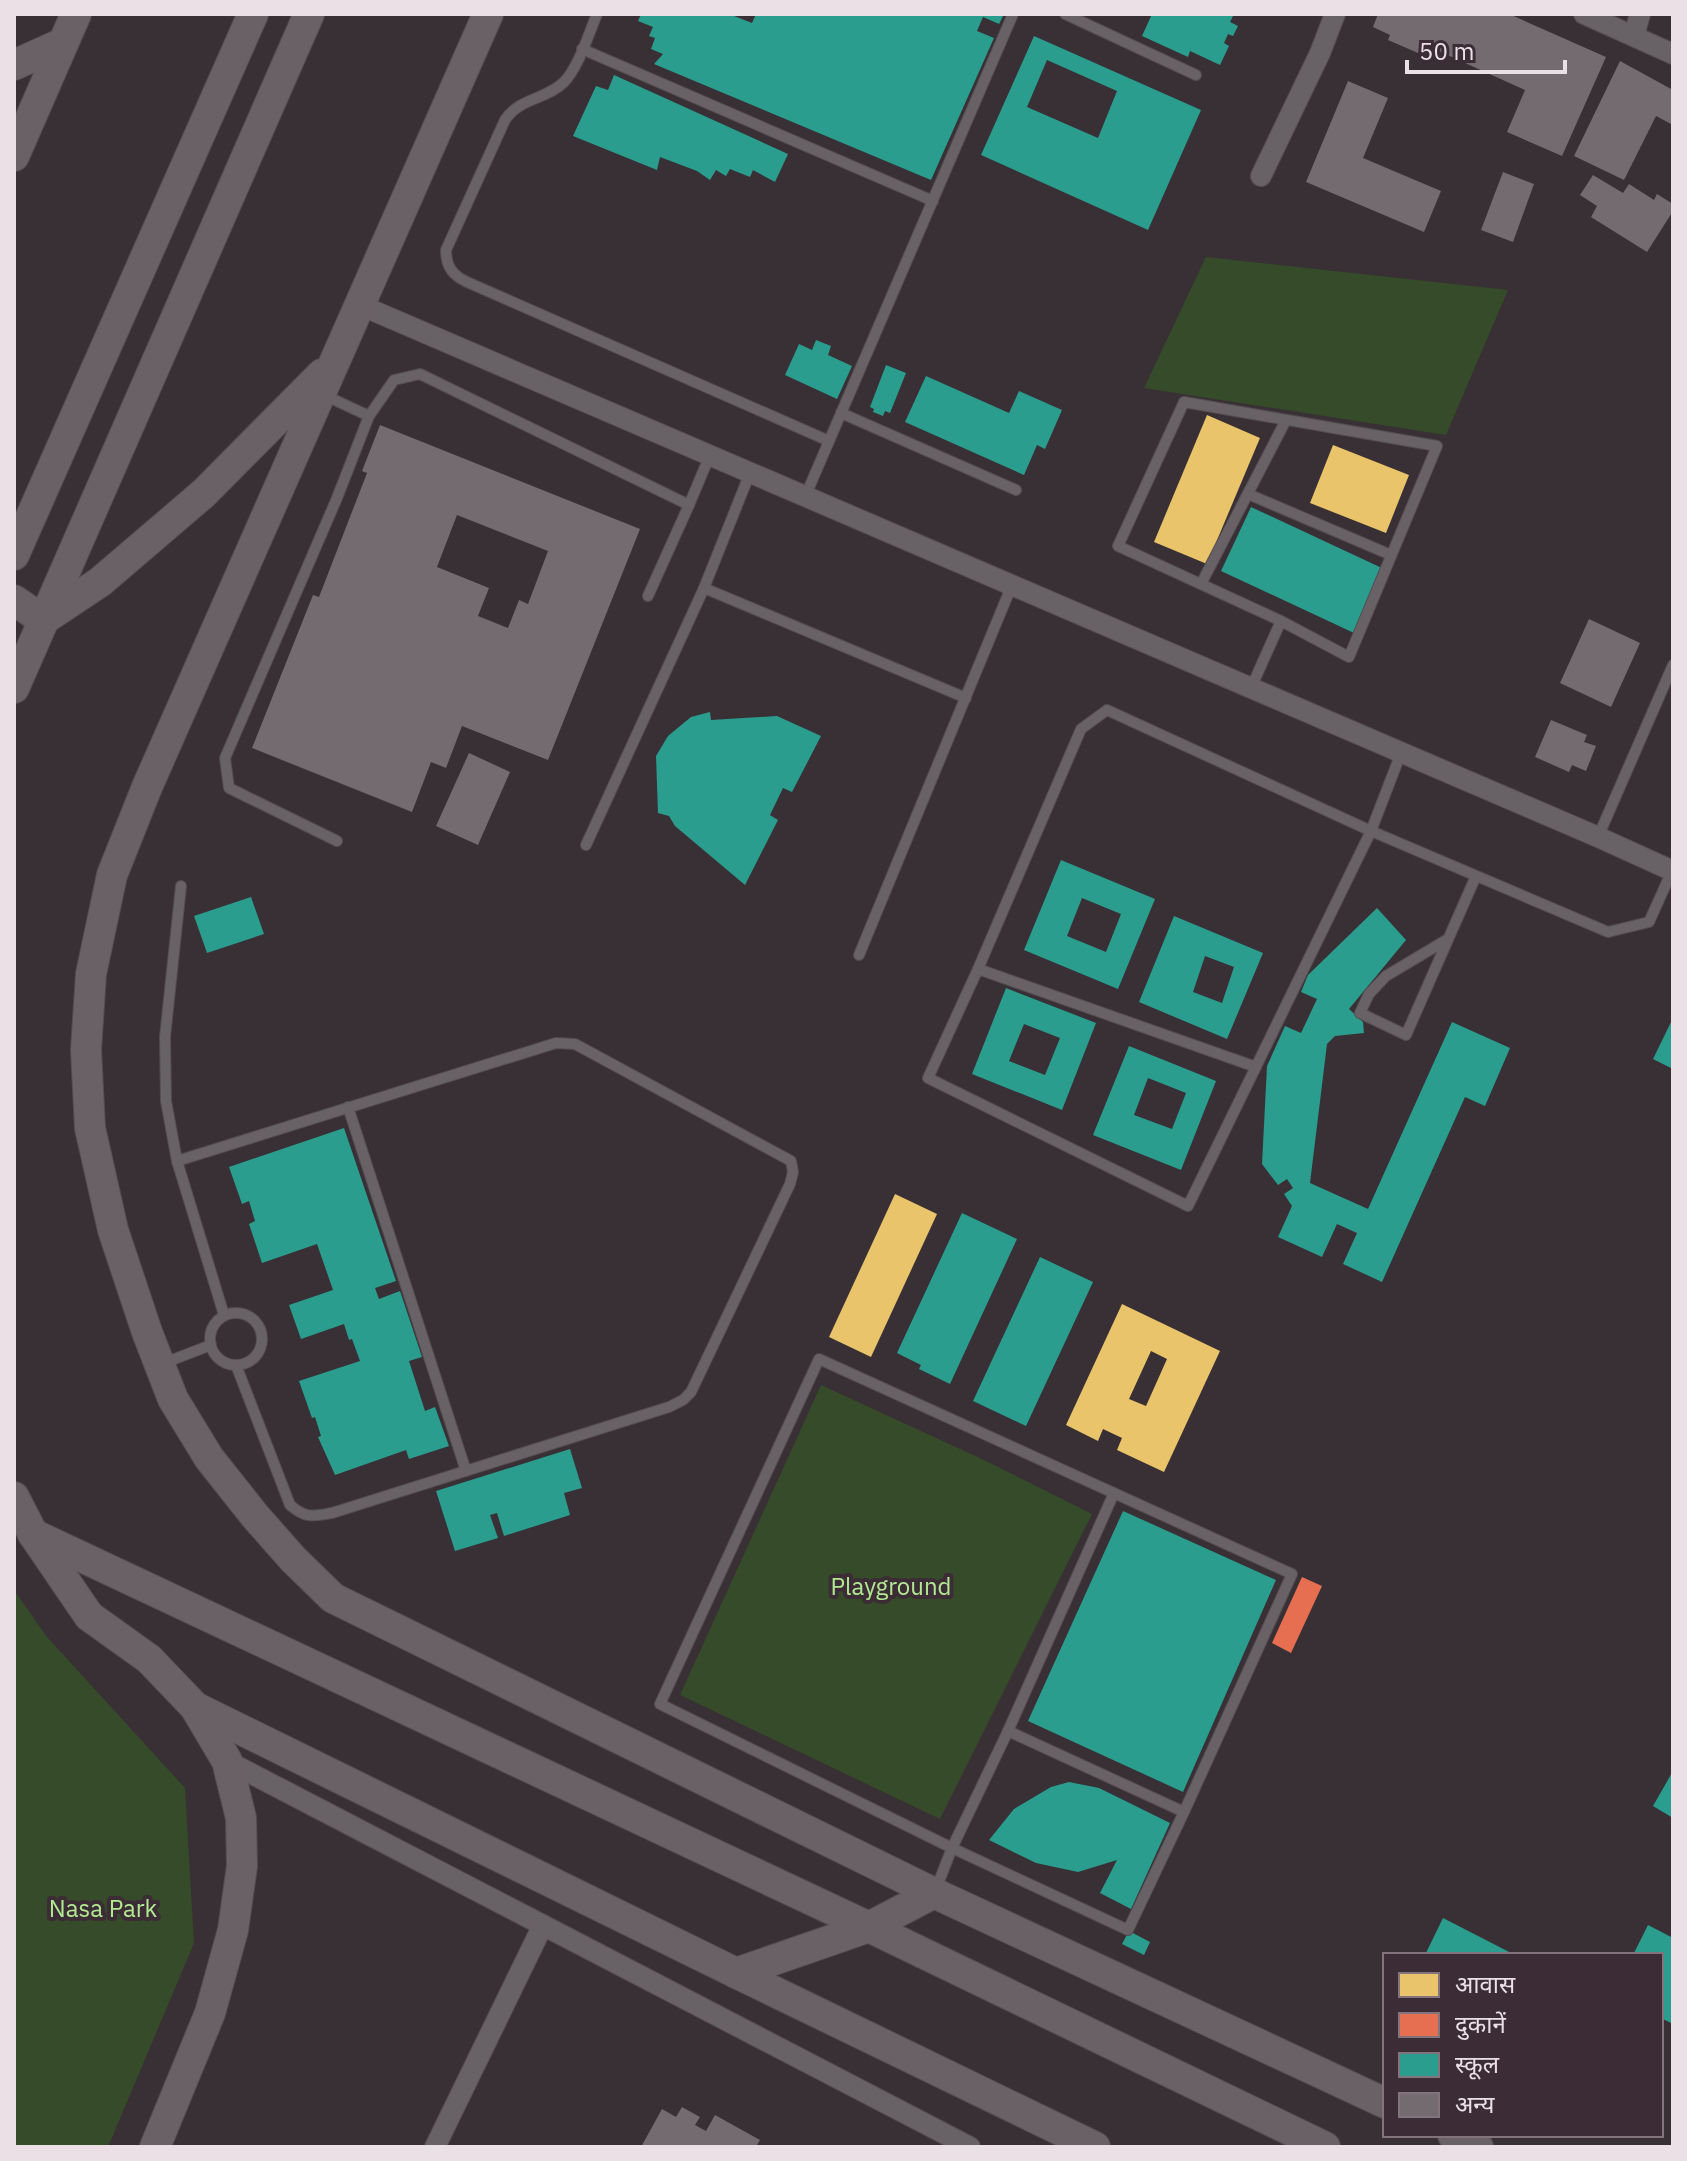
<svg xmlns="http://www.w3.org/2000/svg" width="1687" height="2161" font-family="'IBM Plex Sans','Noto Sans Devanagari',sans-serif">
<rect width="100%" height="100%" fill="#383034"/>
<g fill="#364b29">
<polygon points="1206,257 1508,290 1446,435 1144,388"/>
<polygon points="821,1385 984,1460 1092,1514 940,1819 680,1695"/>
<polygon points="14,1590 47,1637 185,1788 194,1943 108,2147 14,2147"/>
</g>
<g fill="#e9c46a" fill-rule="evenodd">
<polygon points="1207,415 1260,438 1207,564 1154,542"/>
<polygon points="1333,445 1409,475 1386,533 1310,503"/>
<polygon points="895,1194 937,1214 871,1357 829,1337"/>
<path d="M1122,1304L1220,1351L1164,1472L1117,1450L1122,1438L1103,1429L1098,1441L1066,1425ZM1151,1351L1167,1359L1146,1406L1129,1399Z"/>
</g>
<polygon fill="#e76f51" points="1302,1577 1322,1586 1291,1653 1272,1643"/>
<g fill="#2a9d8f" fill-rule="evenodd">
<polygon points="641,14 729,14 752,23 756,14 1004,14 999,24 983,17 977,31 994,38 931,180 654,64 663,54 651,49 655,38 649,36 653,27 638,21"/>
<polygon points="1152,14 1234,14 1230,22 1238,26 1233,36 1228,34 1224,43 1229,46 1220,65 1190,51 1188,57 1142,36"/>
<path d="M1034,36L1201,110L1148,230L981,155ZM1047,60L1117,91L1098,138L1027,107Z"/>
<polygon points="614,75 788,154 775,182 753,170 750,177 730,169 726,176 716,170 710,180 697,171 660,157 657,170 573,136 596,86 608,90"/>
<polygon points="816,340 831,346 828,355 852,366 837,399 785,375 799,344 812,350"/>
<polygon points="886,365 906,373 890,413 885,411 883,416 873,412 874,409 870,407"/>
<polygon points="926,376 1009,413 1019,391 1062,410 1045,449 1037,445 1024,475 905,422"/>
<polygon points="1251,507 1384,569 1354,633 1221,571"/>
<polygon points="710,712 711,720 777,716 821,736 792,792 783,788 770,815 778,820 745,885 675,826 669,816 658,813 656,756 668,736 691,717"/>
<path d="M1061,860L1155,899L1118,989L1024,950ZM1082,898L1121,914L1106,952L1067,936Z"/>
<polygon points="251,897 264,934 207,953 194,916"/>
<polygon points="1377,908 1406,940 1349,1009 1363,1022 1364,1033 1335,1036 1327,1044 1310,1183 1368,1209 1452,1022 1510,1048 1485,1106 1465,1097 1382,1282 1343,1264 1357,1233 1337,1224 1322,1257 1278,1237 1292,1206 1284,1194 1293,1188 1287,1179 1278,1185 1262,1164 1267,1066 1285,1026 1301,1033 1317,999 1301,992 1308,975"/>
<path d="M1174,916L1263,953L1227,1039L1139,1002ZM1205,956L1234,967L1222,1003L1193,992Z"/>
<path d="M1006,988L1096,1023L1062,1110L972,1074ZM1024,1024L1060,1038L1045,1075L1009,1061Z"/>
<polygon points="1673,1018 1673,1069 1653,1059"/>
<path d="M1129,1046L1216,1081L1181,1170L1093,1135ZM1148,1078L1186,1093L1172,1129L1134,1115Z"/>
<polygon points="344,1128 396,1281 375,1288 379,1299 400,1291 422,1357 409,1361 425,1411 435,1407 449,1446 409,1459 406,1450 335,1475 318,1437 321,1436 315,1417 312,1418 299,1381 360,1361 352,1339 349,1340 344,1324 301,1339 289,1305 333,1290 317,1244 262,1263 249,1224 255,1221 249,1201 242,1204 229,1167"/>
<polygon points="962,1213 1017,1239 950,1384 919,1369 921,1365 897,1353"/>
<polygon points="1040,1257 1093,1282 1026,1426 973,1401"/>
<polygon points="570,1449 582,1488 564,1493 570,1515 504,1536 497,1513 490,1515 498,1538 455,1551 436,1491"/>
<polygon points="1123,1511 1276,1580 1183,1792 1028,1721"/>
<polygon points="1673,1771 1673,1818 1653,1806"/>
<polygon points="1069,1782 1099,1788 1170,1823 1131,1909 1100,1893 1117,1860 1078,1872 1036,1863 989,1840 1014,1809 1051,1787"/>
<polygon points="1443,1918 1515,1955 1425,1955"/>
<polygon points="1648,1925 1673,1938 1673,2024 1661,2018 1661,1955 1633,1955"/>
<polygon points="1129,1931 1150,1942 1144,1955 1122,1944"/>
</g>
<g fill="#736b6f" fill-rule="evenodd">
<polygon points="1378,14 1509,14 1606,57 1562,156 1507,132 1525,90 1423,44 1418,53 1388,40 1390,35 1373,27"/>
<polygon points="1620,61 1673,90 1673,125 1656,116 1624,180 1574,156"/>
<polygon points="1348,81 1388,98 1363,158 1441,191 1424,232 1306,182"/>
<polygon points="1503,172 1534,184 1513,242 1481,230"/>
<polygon points="1593,175 1623,193 1629,184 1654,200 1657,194 1673,204 1673,211 1647,252 1591,217 1597,206 1580,195"/>
<path d="M380,425L640,529L548,760L462,726L446,768L431,762L412,812L252,748L313,595L319,597L367,473L362,471ZM457,515L548,551L528,604L519,600L508,628L478,616L489,588L437,567Z"/>
<polygon points="1589,619 1640,643 1611,707 1560,683"/>
<polygon points="1551,720 1587,735 1584,742 1596,746 1586,771 1572,765 1569,772 1535,757"/>
<polygon points="469,753 510,772 478,845 436,826"/>
<polygon points="682,2107 700,2117 695,2125 706,2131 715,2115 760,2140 756,2147 641,2147 662,2109 676,2117"/>
</g>
<g fill="none" stroke-linecap="round" stroke-linejoin="round">
<defs>
<g id="lane">
<path d="M597,14C589,33 578,69 563,83C545,100 519,98 505,120L446,250C446,266 452,275 467,282L829,441"/>
<polyline points="1065,14 1196,75"/>
<polyline points="582,49 933,201"/>
<polyline points="324,395 369,416"/>
<polyline points="841,413 1016,490"/>
<polyline points="750,473 704,588 966,698"/>
<polyline points="1248,494 1391,555"/>
<polyline points="805,497 1013,14"/>
<polyline points="1201,584 1286,420"/>
<polyline points="648,596 689,505"/>
<polyline points="1251,688 1281,621 1349,657 1437,446 1184,402 1118,546 1281,621"/>
<polygon points="1107,710 1371,831 1188,1206 928,1078 978,969 1081,729"/>
<polyline points="1401,753 1371,831 1608,932 1649,922 1672,871"/>
<polyline points="1598,837 1673,665"/>
<polyline points="337,841 229,788 225,758 337,498 369,416 394,380 420,374 689,505 710,455"/>
<polyline points="586,845 704,588"/>
<polyline points="1448,939 1386,976 1369,994 1360,1013 1406,1035 1476,876"/>
<polyline points="859,955 1012,585"/>
<polyline points="978,969 1256,1067"/>
<polyline points="348,1107 466,1471"/>
<polyline points="177,1161 166,1101 165,1037 181,886"/>
<circle cx="236" cy="1339" r="26"/>
<path d="M224,1315L177,1161L556,1043L575,1044L791,1161L793,1172L790,1184L691,1392L683,1400L669,1407L332,1513C313,1516 306,1519 290,1505L236,1365"/>
<polyline points="164,1363 211,1345"/>
<polyline points="1008,1731 1184,1812 1128,1930 952,1848 660,1704 819,1359 1292,1574 1184,1812"/>
<polyline points="936,1889 952,1848 1008,1731 1114,1493"/>
</g>
<g id="street">
<polyline points="1584,14 1673,54"/>
<polyline points="1634,36 1640,14"/>
<polyline points="1261,176 1320,53 1335,14"/>
<polyline points="360,305 1598,837 1673,871"/>
<polyline points="227,1761 970,2147"/>
<polyline points="435,2147 543,1925"/>
</g>
<g id="secondary">
<polyline points="488,14 147,787 112,875 91,974 86,1050 90,1128 113,1230 147,1332 173,1399 209,1458 255,1516 293,1559 333,1598 934,1893 1385,2103"/>
<polyline points="14,65 63,43"/>
<polyline points="14,156 76,14"/>
<polyline points="14,555 253,14"/>
<polyline points="14,600 43,620 100,582 204,493 322,374"/>
<polyline points="14,688 309,14"/>
<polyline points="14,1497 33,1534 89,1616 149,1659 195,1707 227,1761 241,1818 242,1866 233,1930 210,2013 155,2147"/>
<polyline points="33,1534 869,1927 1325,2147"/>
<polyline points="195,1707 736,1973 1095,2147"/>
<polyline points="736,1973 869,1927 934,1893"/>
<polyline points="1453,2135 1478,2147"/>
</g>
</defs>
<use href="#lane" stroke="#534d51" stroke-width="12"/>
<use href="#street" stroke="#534d51" stroke-width="22"/>
<use href="#secondary" stroke="#534d51" stroke-width="32"/>
<use href="#lane" stroke="#686165" stroke-width="10"/>
<use href="#street" stroke="#686165" stroke-width="20"/>
<use href="#secondary" stroke="#696166" stroke-width="30"/>
</g>
<g text-anchor="middle" stroke-width="8" stroke-linejoin="round" paint-order="stroke">
<g font-size="24" fill="#b1e991" stroke="#3b2c35">
<text x="891" y="1595">Playground</text>
<text x="103" y="1917">Nasa Park</text>
</g>
</g>
<rect width="1687" height="2161" fill="none" stroke="#eae0e6" stroke-width="32"/>
<rect x="1383" y="1953" width="280" height="184" fill="#3b2c35" stroke="#81747c" stroke-width="2"/>
<rect x="1399" y="1973" width="40" height="24" fill="#e9c46a" stroke="#81747c" stroke-width="2"/>
<text x="1455" y="1993" font-size="24" fill="#eae0e6">आवास</text>
<rect x="1399" y="2013" width="40" height="24" fill="#e76f51" stroke="#81747c" stroke-width="2"/>
<text x="1455" y="2033" font-size="24" fill="#eae0e6">दुकानें</text>
<rect x="1399" y="2053" width="40" height="24" fill="#2a9d8f" stroke="#81747c" stroke-width="2"/>
<text x="1455" y="2073" font-size="24" fill="#eae0e6">स्कूल</text>
<rect x="1399" y="2093" width="40" height="24" fill="#736b6f" stroke="#81747c" stroke-width="2"/>
<text x="1455" y="2113" font-size="24" fill="#eae0e6">अन्य</text>
<path d="M1407 60v12h158v-12" fill="none" stroke="#eae0e6" stroke-width="4"/>
<text x="1419" y="60" font-size="24" fill="#eae0e6" stroke="#3b2c35" stroke-width="6" paint-order="stroke">50 m</text>
</svg>
